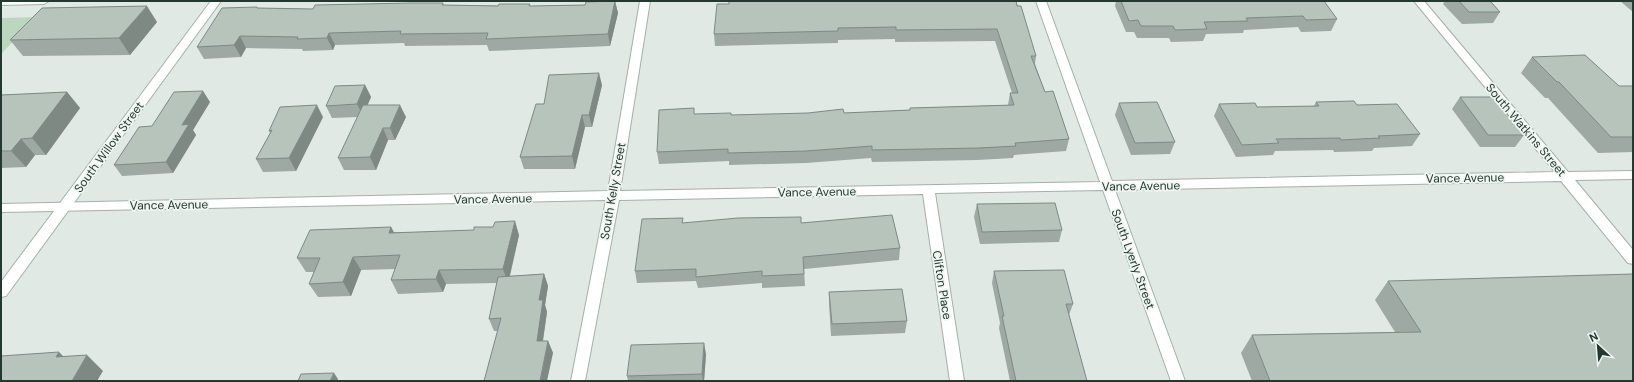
<svg xmlns="http://www.w3.org/2000/svg" width="1634" height="382" font-family="'DM Sans',sans-serif">
<rect width="100%" height="100%" fill="#e0e9e4"/>
<polygon fill="#bbd8bf" points="37,17 1,54 1,18"/>
<g fill="none" stroke-linecap="round" stroke-linejoin="round">
<defs>
<g id="minor">
<polygon points="1,1 49,1 44,4 1,5"/>
<polygon points="640,1 650,1 620,191 1100,182 1036,1 1046,1 1112,181 1555,172 1414,1 1424,1 1568,172 1633,171 1633,179 1575,180 1633,250 1633,264 1628,263 1561,181 1115,190 1185,381 1171,381 1103,190 935,193 964,381 950,381 923,194 619,200 585,381 571,381 606,200 1,212 1,204 608,191"/>
</g>
<polygon id="secondary" points="211,1 221,1 6,296 1,297 1,282"/>
</defs>
<use href="#minor" stroke="#a4b0aa" stroke-width="2"/>
<use href="#secondary" stroke="#a1b4aa" stroke-width="2"/>
<use href="#minor" fill="#fff" fill-rule="evenodd"/>
<use href="#secondary" fill="#fff" fill-rule="evenodd"/>
</g>
<g fill="#9da9a2">
<polygon points="615,1 618,13 610,46 489,51 487,45 405,46 404,43 335,45 333,50 303,51 302,49 246,48 241,57 204,59 197,47 258,8 313,9 443,3 444,5 531,6 585,5"/>
<polygon points="1016,1 1036,56 1035,64 1045,92 1069,139 1066,151 1014,155 1013,158 977,160 872,162 871,158 806,163 729,165 729,161 659,164 657,152 694,108 694,114 731,115 844,113 910,110 910,108 1008,105 1010,93 1012,93 995,41 895,42 895,39 838,40 838,43 715,46 714,34"/>
<polygon points="1116,1 1324,1 1337,19 1331,31 1301,32 1298,27 1244,30 1243,33 1206,34 1203,41 1171,42 1169,38 1137,38 1134,32 1126,32 1115,6"/>
<polygon points="1445,1 1490,1 1500,12 1493,23 1462,24 1443,4"/>
<polygon points="1620,1 1633,1 1633,12"/>
<polygon points="157,22 130,55 23,56 10,40"/>
<polygon points="1532,57 1619,86 1633,86 1633,152 1598,153 1548,98 1545,98 1521,73"/>
<polygon points="365,85 371,97 367,105 406,117 395,140 388,140 376,170 344,170 338,158 358,117 332,118 326,106"/>
<polygon points="602,85 592,127 585,127 575,169 524,169 520,157 544,104"/>
<polygon points="67,92 80,108 46,155 35,155 26,167 1,168 1,95"/>
<polygon points="1460,97 1524,135 1515,147 1480,147 1452,109"/>
<polygon points="210,102 193,130 196,135 173,173 122,176 114,165"/>
<polygon points="1316,102 1357,105 1420,134 1412,146 1374,148 1372,151 1334,152 1333,150 1275,151 1273,155 1236,157 1214,116 1219,104 1257,107 1314,106"/>
<polygon points="1119,103 1175,142 1170,154 1131,155 1115,115"/>
<polygon points="323,117 296,171 263,172 256,159 270,133 269,131"/>
<polygon points="977,204 1062,230 1059,242 980,244 974,217"/>
<polygon points="684,223 801,223 900,248 899,260 804,269 805,286 762,288 762,283 698,288 696,281 637,283 635,271"/>
<polygon points="391,227 394,232 519,235 510,276 544,274 548,286 545,305 547,312 543,341 548,341 553,353 498,331 494,331 489,319 497,283 446,284 443,292 398,294 391,280 395,269 361,270 351,296 318,297 309,284 314,272 306,272 297,258"/>
<polygon points="994,271 1073,304 1069,315 1087,381 1010,381 999,328 1000,323 992,283"/>
<polygon points="1388,281 1633,381 1252,381 1241,353 1252,335 1395,332 1375,300"/>
<polygon points="829,292 907,321 905,333 831,336 829,304"/>
<polygon points="706,354 704,381 628,381 627,376"/>
</g>
<g fill="#7f8984">
<polygon points="615,1 618,13 610,46 608,34"/>
<polygon points="147,6 157,22 130,55 119,38"/>
<polygon points="329,33 335,45 333,50 327,38"/>
<polygon points="240,36 246,48 241,57 234,45"/>
<polygon points="599,73 602,85 592,127 589,115"/>
<polygon points="365,85 371,97 363,116 357,104"/>
<polygon points="203,91 210,102 193,130 196,135 173,173 166,162 182,125"/>
<polygon points="67,92 80,108 46,155 32,138"/>
<polygon points="317,105 323,117 296,171 289,158"/>
<polygon points="400,105 406,117 395,140 390,128"/>
<polygon points="582,115 585,127 575,169 572,156"/>
<polygon points="383,128 388,140 376,170 370,157"/>
<polygon points="21,139 35,155 26,167 11,151"/>
<polygon points="515,221 519,235 508,283 503,269"/>
<polygon points="391,227 398,241 389,233"/>
<polygon points="353,257 361,270 351,296 343,282"/>
<polygon points="439,270 446,284 443,292 436,279"/>
<polygon points="544,274 548,286 545,305 547,312 541,353 537,341 539,300"/>
<polygon points="548,341 553,353 547,381 540,381"/>
<polygon points="704,343 706,354 704,381 703,381 702,374"/>
<polygon points="59,352 75,368 56,357"/>
<polygon points="87,355 103,371 97,381 72,381"/>
<polygon points="334,373 338,379 337,381 330,381"/>
</g>
<g fill="#b6c4bc" stroke="#7f8984">
<polygon points="615,1 608,34 486,39 488,33 400,34 401,31 329,33 327,38 297,39 298,37 240,36 234,45 197,47 222,8 257,7 257,8 313,9 315,5 411,3 443,3 442,5 498,6 499,4 530,4 529,6 585,5 586,2"/>
<polygon points="729,1 1016,1 1017,6 1021,6 1036,56 1031,56 1045,92 1053,91 1069,139 1015,143 1016,146 979,148 872,150 872,146 806,151 728,153 728,149 657,152 659,110 694,108 694,114 731,113 731,115 808,113 843,109 844,113 910,110 910,108 1014,105 1010,93 1018,93 997,29 896,30 896,27 838,28 838,31 714,34 717,4 729,4"/>
<polygon points="1121,1 1324,1 1337,19 1306,20 1303,16 1246,18 1248,21 1204,22 1207,29 1175,30 1173,26 1141,26 1138,20 1129,21"/>
<polygon points="1459,1 1490,1 1500,12 1469,12"/>
<polygon points="147,6 119,38 10,40 42,8"/>
<polygon points="1585,55 1619,86 1633,86 1633,137 1611,137 1559,82 1557,82 1532,57"/>
<polygon points="599,73 589,115 582,115 572,156 520,157 536,104 544,104 549,75"/>
<polygon points="365,85 357,104 326,106 335,86"/>
<polygon points="203,91 182,125 189,124 166,162 114,165 139,127 152,126 174,92"/>
<polygon points="67,92 32,138 21,139 11,151 1,151 1,95"/>
<polygon points="1460,97 1494,97 1524,135 1488,135"/>
<polygon points="1354,101 1357,105 1397,104 1420,134 1378,136 1380,138 1341,140 1340,138 1276,139 1279,143 1242,145 1219,104 1255,103 1257,107 1319,106 1316,102"/>
<polygon points="1157,102 1175,142 1135,143 1119,103"/>
<polygon points="317,105 289,158 256,159 272,130 269,131 280,107"/>
<polygon points="363,105 400,105 390,128 383,128 370,157 338,158"/>
<polygon points="1055,203 1062,230 982,232 977,204"/>
<polygon points="892,215 900,248 803,257 804,274 762,276 762,271 696,277 696,269 635,271 642,219 683,218 682,223 738,218 801,217 801,223"/>
<polygon points="515,221 503,269 439,270 436,279 391,280 400,255 353,257 343,282 309,284 320,258 297,258 310,230 391,227 389,233 474,230 474,227 493,227 495,222"/>
<polygon points="1064,270 1073,304 1066,304 1087,381 1016,381 1002,316 1004,316 994,271"/>
<polygon points="544,274 539,300 543,300 537,341 548,341 540,381 484,381 501,318 489,319 498,277"/>
<polygon points="1633,274 1633,381 1270,381 1252,335 1421,332 1388,281"/>
<polygon points="902,289 907,321 832,324 829,292"/>
<polygon points="704,343 702,374 627,376 631,345"/>
<polygon points="59,352 56,357 87,355 72,381 1,381 1,356"/>
<polygon points="334,373 330,381 298,381 301,374"/>
</g>
<g text-anchor="middle" stroke-width="3.5" stroke-linejoin="round" paint-order="stroke">
<g font-size="12" fill="#23382f" stroke="#f0f6f2">
<text transform="translate(1526 130) rotate(50)" y="4">South Watkins Street</text>
<text transform="translate(109 147) rotate(-54)" y="4">South Willow Street</text>
<text transform="translate(1465 178) rotate(-1)" y="4">Vance Avenue</text>
<text transform="translate(1141 186) rotate(-1)" y="4">Vance Avenue</text>
<text transform="translate(613 191) rotate(-80)" y="4">South Kelly Street</text>
<text transform="translate(817 192) rotate(-1)" y="4">Vance Avenue</text>
<text transform="translate(493 199) rotate(-1)" y="4">Vance Avenue</text>
<text transform="translate(169 205) rotate(-1)" y="4">Vance Avenue</text>
<text transform="translate(1133 259) rotate(70)" y="4">South Lyerly Street</text>
<text transform="translate(942 285) rotate(81)" y="4">Clifton Place</text>
</g>
</g>
<rect width="1634" height="382" fill="none" stroke="#23382f" stroke-width="4"/>
<g transform="translate(1598 346) rotate(334)" stroke="#f0f6f2" stroke-width="3" paint-order="stroke">
<path d="M0-3L7 15L0 10L-7 15Z" fill="#23382f"/>
<text y="-6" font-size="11" font-weight="bold" text-anchor="middle" fill="#23382f">N</text>
</g>
</svg>
